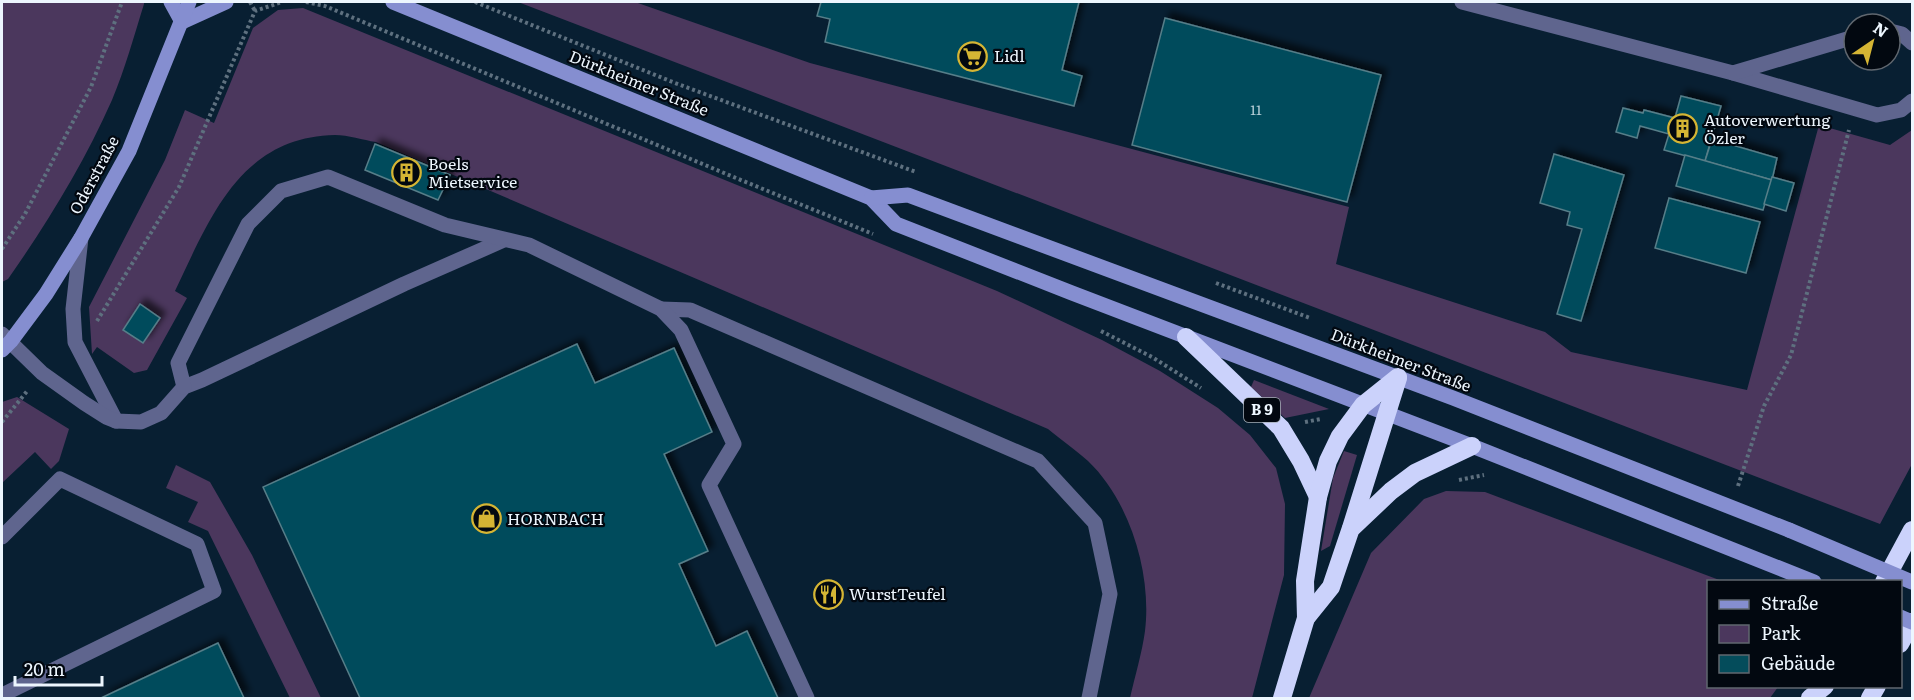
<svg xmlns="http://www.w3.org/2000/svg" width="1914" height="700" font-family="Literata,serif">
<defs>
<filter id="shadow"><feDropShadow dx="5.5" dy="-5.5" stdDeviation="3" flood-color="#0009"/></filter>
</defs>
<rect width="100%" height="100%" fill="#081f32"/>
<g fill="#4b375d">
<path d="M2,2H144V4C134,36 125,69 112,100C84,163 48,222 8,279L2,282Z"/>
<polygon points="518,2 635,2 810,63 1349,207 1336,264 1545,332 1571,352 1747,390 1819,125 1890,145 1912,130 1912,464 1880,524"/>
<path d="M303,8L997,291L1102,340L1160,371L1218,408L1250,435L1276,468L1285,504L1284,575L1252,698H1130C1135,676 1142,653 1145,631C1152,574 1130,501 1088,461C1076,450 1061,440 1048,429L376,142C363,140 348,135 335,135C240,137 210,218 175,291L187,298L147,370L134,373L97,347L92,354L89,307L165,160L185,110L214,123L253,28L278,10Z"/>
<polygon points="1254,380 1329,409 1285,418 1251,387"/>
<polygon points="17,397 69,429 59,461 51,469 35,452 2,483 2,402"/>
<polygon points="1344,451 1357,455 1330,546 1321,551 1333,478"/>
<polygon points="176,465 210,482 252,555 321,698 290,698 208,531 188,522 198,502 166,488"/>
<polygon points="1446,491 1485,492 1722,581 1708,582 1708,686 1778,687 1770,698 1309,698 1371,553 1424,499"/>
</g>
<g fill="#044c5b" stroke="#567e89" stroke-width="1.5" filter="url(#shadow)">
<polygon points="821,2 1079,2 1062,70 1082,76 1074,106 825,42 830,19 817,16"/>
<polygon points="1165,18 1381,75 1347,202 1132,145"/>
<polygon points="1681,96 1721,106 1705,161 1664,150 1669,134 1640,126 1637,138 1616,132 1623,108 1643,113 1644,110 1675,118"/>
<polygon points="1712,139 1777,158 1772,180 1705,161"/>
<polygon points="375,144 450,175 438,200 365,170"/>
<polygon points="1554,154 1624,175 1581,321 1557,314 1582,229 1567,225 1570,212 1540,203"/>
<polygon points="1685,155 1772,180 1763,210 1676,186"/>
<polygon points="1772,177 1794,183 1786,211 1764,204"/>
<polygon points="1669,198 1760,222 1746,273 1655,248"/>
<polygon points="140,304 160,318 143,343 123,330"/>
<polygon points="577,344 595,383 674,348 712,432 664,454 708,551 679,564 716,646 747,631 778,698 360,698 263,487"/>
<polygon points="218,643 244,698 101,698"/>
</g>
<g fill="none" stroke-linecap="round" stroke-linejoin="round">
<g stroke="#5e707f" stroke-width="4" stroke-dasharray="3 3" stroke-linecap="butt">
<polyline points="250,2 255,11"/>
<polyline points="306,2 325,6 736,178 873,234"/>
<polyline points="475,2 675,83 916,172"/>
<polyline points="2,249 25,214 91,87 122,2"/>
<polyline points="1216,283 1310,318"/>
<polyline points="97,321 179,187 255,11 282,2"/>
<polyline points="1101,331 1152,357 1201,388"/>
<polyline points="2,422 28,390"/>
<polyline points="1305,422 1321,419"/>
<polyline points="1459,480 1484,475"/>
<polyline points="1738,486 1764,406 1791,355 1849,130"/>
</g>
<g stroke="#5f658e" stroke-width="15">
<polyline points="81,238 73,309 75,342 116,421"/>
<polyline points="661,309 690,310 1038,461 1095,523 1110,594 1089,698"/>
<polyline points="2,334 42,373 84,403 106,417 116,421 141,422 161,413 184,387 202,380 404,284 504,240"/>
<polyline points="184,387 178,363 248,224 281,191 328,177 445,225 529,245 661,309 681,330 734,444 709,485 807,698"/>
<polyline points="2,537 60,479 197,544 214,591 2,695"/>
</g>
<g stroke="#5f658e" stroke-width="15">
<polyline points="1462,2 1733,73 1877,115 1901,110 1912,101"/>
<polyline points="1890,31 1902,34 1912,43"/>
<polyline points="1733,73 1854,37"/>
</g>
<g stroke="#858ed0" stroke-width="15">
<polyline points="171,2 182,22"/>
<polyline points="393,2 871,198 896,224 1072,293 1472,446 1814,582"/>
<polyline points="182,22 226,2"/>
<polyline points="871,198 908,195 1453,398 1789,530"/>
<polyline points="2,350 11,341 46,294 81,238 129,151 189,2"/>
</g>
<g stroke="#cbd2fb" stroke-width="18">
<polyline points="1186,337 1281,428 1301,461 1318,497"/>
<polyline points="1353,527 1391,491 1415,473 1472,446"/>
<polyline points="1884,582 1912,530"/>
<polyline points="1306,618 1331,587 1351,528 1398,378"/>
<polyline points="1900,644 1912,622"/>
<polyline points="1282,698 1306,618 1305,581 1318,497 1328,461 1340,436 1363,405 1398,377"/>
<polyline points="1810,698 1825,686"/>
<polyline points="1870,698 1877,686"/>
</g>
<g stroke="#858ed0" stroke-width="15">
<polyline points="1789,530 1912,582"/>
<polyline points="1900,617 1912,622"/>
</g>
</g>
<defs>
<symbol id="supermarket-ring" viewBox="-11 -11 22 22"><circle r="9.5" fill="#020810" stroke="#d5b534" stroke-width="1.5"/><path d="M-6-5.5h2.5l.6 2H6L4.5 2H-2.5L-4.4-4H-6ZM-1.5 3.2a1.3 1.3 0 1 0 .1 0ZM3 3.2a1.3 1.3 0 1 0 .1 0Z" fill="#d5b534"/></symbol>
<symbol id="building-ring" viewBox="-11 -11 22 22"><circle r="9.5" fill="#020810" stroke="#d5b534" stroke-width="1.5"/><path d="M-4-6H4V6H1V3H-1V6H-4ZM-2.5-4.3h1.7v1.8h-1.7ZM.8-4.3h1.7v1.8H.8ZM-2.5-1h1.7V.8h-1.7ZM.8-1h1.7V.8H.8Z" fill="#d5b534"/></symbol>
<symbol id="shop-ring" viewBox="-11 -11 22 22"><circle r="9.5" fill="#020810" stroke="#d5b534" stroke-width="1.5"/><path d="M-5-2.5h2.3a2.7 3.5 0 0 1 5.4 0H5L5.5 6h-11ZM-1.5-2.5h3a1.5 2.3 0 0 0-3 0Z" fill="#d5b534"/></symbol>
<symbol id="restaurant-ring" viewBox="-11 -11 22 22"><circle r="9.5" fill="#020810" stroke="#d5b534" stroke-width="1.5"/><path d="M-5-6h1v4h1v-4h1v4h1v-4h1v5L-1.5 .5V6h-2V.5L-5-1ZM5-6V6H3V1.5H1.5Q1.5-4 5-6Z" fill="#d5b534"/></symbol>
</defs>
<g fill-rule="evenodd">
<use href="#supermarket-ring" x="956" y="40" width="33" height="33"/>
<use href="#building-ring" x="1666" y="112" width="33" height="33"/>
<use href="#building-ring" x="390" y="156" width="33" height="33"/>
<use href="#shop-ring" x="470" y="502" width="33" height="33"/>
<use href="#restaurant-ring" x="812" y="578" width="33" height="33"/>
</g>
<g text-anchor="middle" stroke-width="4.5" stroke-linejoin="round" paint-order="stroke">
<g font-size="14" fill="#b3ccd5">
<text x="1256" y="115">11</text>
</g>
<rect fill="#020810" stroke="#a6afb7" stroke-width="1.5" x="1244" y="398" width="36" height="24" rx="4.5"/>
<g font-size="15" font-weight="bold" fill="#edf6fe">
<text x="1262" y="415">B 9</text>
</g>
<g font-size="16" fill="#edf6fe" stroke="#020810" text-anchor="start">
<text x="994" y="62">Lidl</text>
<text x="1704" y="126">Autoverwertung<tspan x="1704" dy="18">Özler</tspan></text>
<text x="428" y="170">Boels<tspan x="428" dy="18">Mietservice</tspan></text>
<text x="507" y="525">HORNBACH</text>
<text x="849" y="600">WurstTeufel</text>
</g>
<g font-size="16" fill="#edf6fe" stroke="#020810">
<text transform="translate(639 83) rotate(22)" y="6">Dürkheimer Straße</text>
<text transform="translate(94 175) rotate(-62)" y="6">Oderstraße</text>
<text transform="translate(1401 360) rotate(21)" y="6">Dürkheimer Straße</text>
</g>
</g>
<rect width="1914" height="700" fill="none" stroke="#edf6fe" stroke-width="6"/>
<rect x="1707" y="580" width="195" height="108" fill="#020810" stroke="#60676f" stroke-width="1.5"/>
<rect x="1719" y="600" width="30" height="9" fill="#858ed0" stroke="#60676f" stroke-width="1.5"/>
<text x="1761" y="610" font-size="18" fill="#edf6fe">Straße</text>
<rect x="1719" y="625" width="30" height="18" fill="#4b375d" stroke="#60676f" stroke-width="1.5"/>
<text x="1761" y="640" font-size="18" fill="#edf6fe">Park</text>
<rect x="1719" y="655" width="30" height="18" fill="#044c5b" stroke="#60676f" stroke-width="1.5"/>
<text x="1761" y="670" font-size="18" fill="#edf6fe">Gebäude</text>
<g transform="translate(1872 42) rotate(35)"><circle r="28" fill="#020810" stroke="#60676f" stroke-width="1.5"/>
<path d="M0-4.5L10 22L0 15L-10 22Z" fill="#d5b534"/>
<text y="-9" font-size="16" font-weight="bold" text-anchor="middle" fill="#edf6fe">N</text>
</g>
<path d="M15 676v9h87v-9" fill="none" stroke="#edf6fe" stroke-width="3"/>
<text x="24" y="676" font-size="18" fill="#edf6fe" stroke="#020810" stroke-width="4.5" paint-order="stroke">20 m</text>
</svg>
